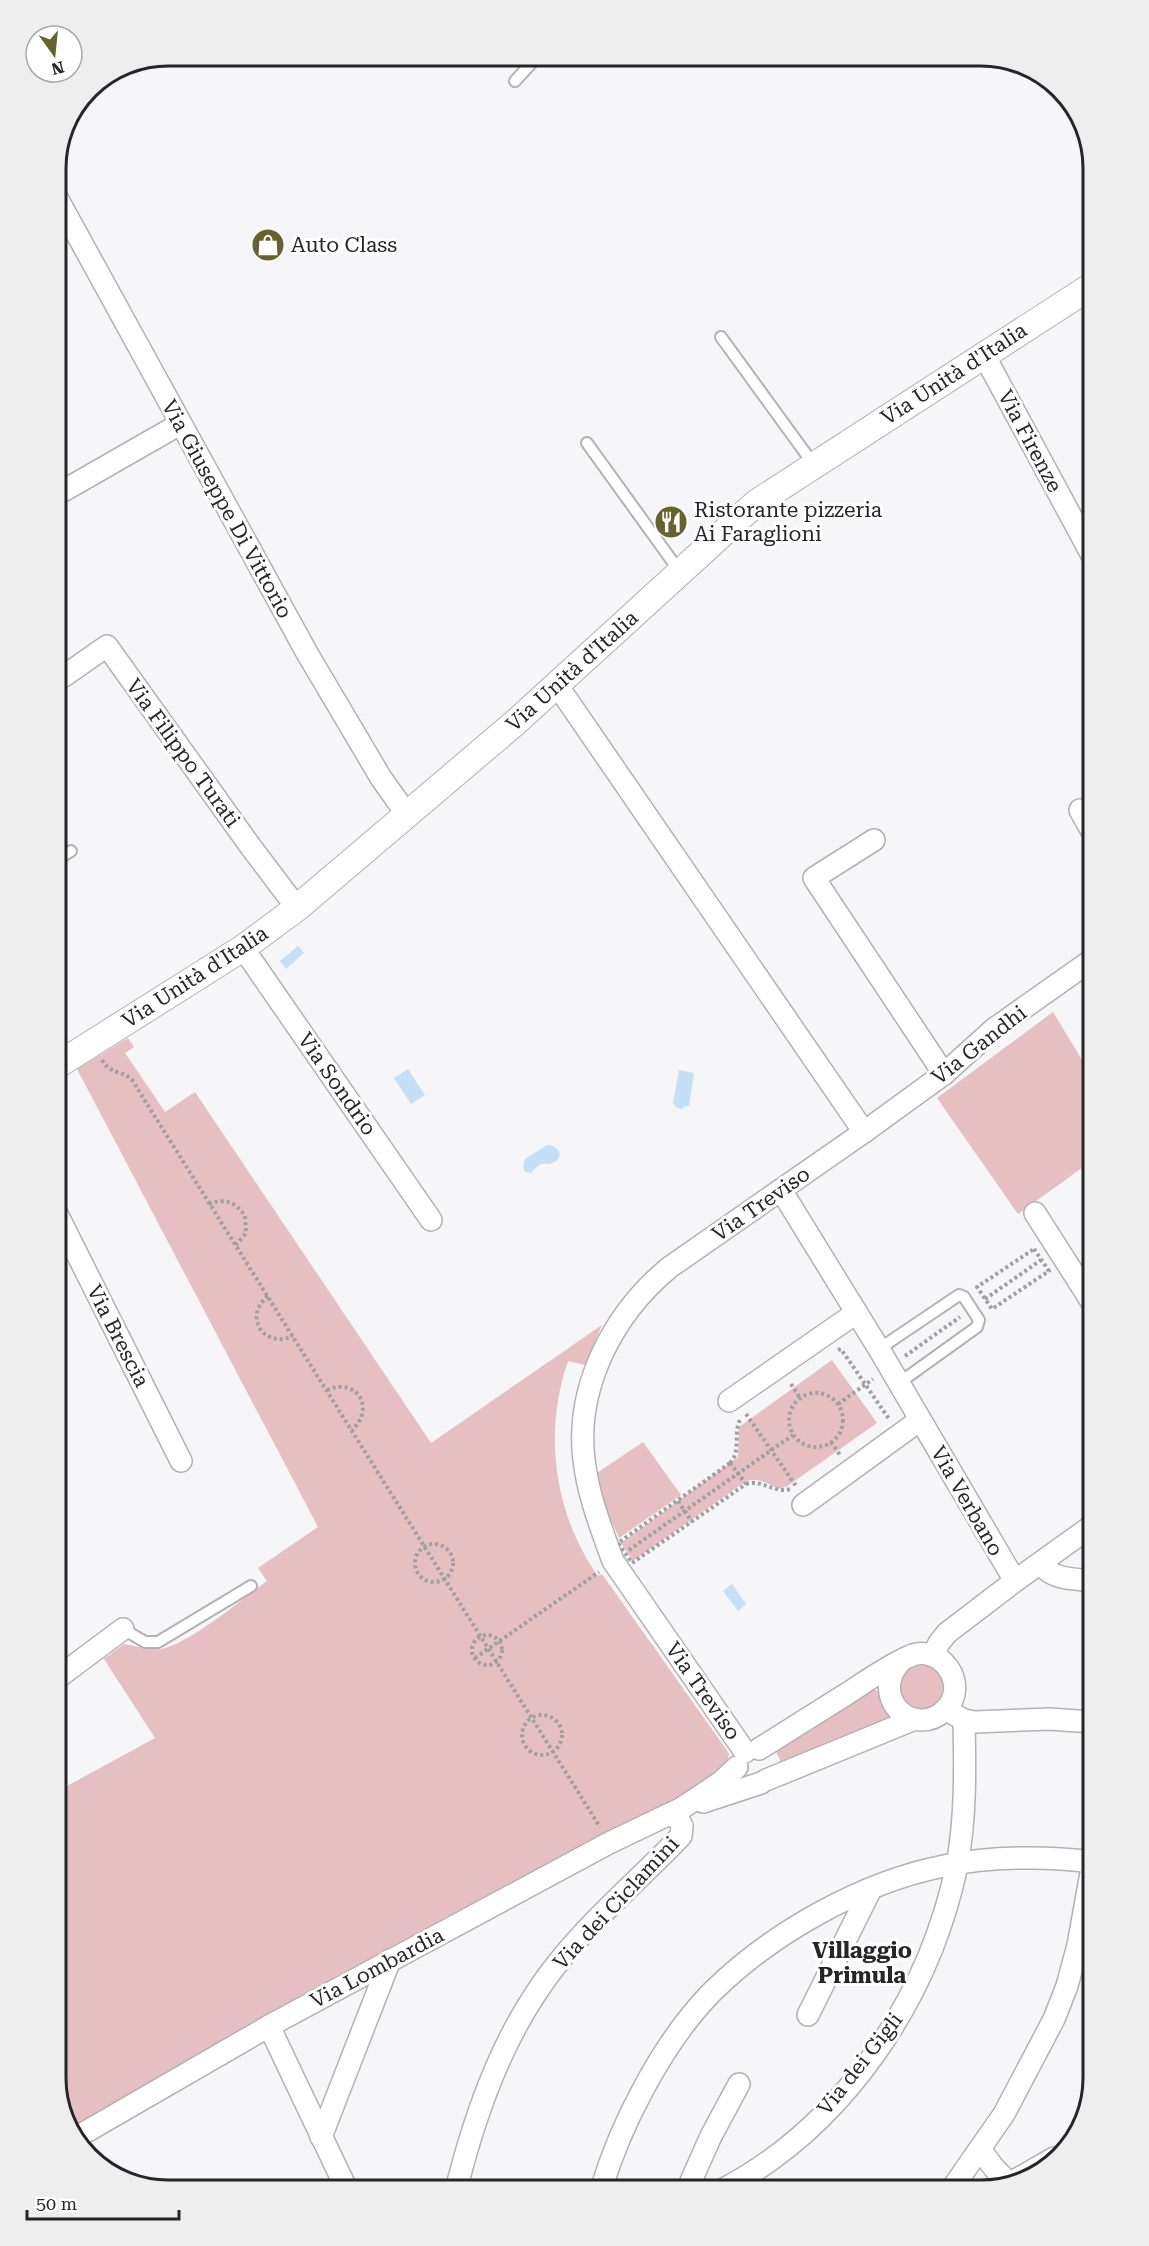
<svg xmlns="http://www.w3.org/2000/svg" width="1149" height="2246" font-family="'Roboto Serif',serif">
<rect width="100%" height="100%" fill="#f6f5f8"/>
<g fill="#e6bfc3">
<polygon points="1053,1012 1093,1078 1093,1160 1018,1214 937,1098"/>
<path d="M128,1038L134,1047L125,1053L165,1112L195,1092L431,1443L602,1325L585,1365L568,1361C543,1433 554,1514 598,1576L602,1574L726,1749L729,1754L727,1766L698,1787L582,1846L262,2018L70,2128L64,2121L56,2078V1792L155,1738L104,1659L124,1644C136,1646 149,1650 161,1649C189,1644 242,1599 267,1581L258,1568L318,1527L77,1069Z"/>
<path d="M832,1360L877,1423L786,1487L778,1489C767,1482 758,1478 746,1481L633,1561L621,1543L738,1457L739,1427Z"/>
<polygon points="643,1442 681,1495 619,1538 602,1499 597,1473"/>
<circle cx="921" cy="1687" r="22"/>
<polygon points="873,1689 878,1691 883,1708 894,1719 782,1765 775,1749"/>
</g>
<g fill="#c5dff6">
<polygon points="298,946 304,953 286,969 280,961"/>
<polygon points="408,1069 425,1095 411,1104 394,1078"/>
<polygon points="679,1070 694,1073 689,1106 685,1106 682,1109 677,1108 673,1103"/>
<path d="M547,1145C559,1145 566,1158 552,1163C547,1165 543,1162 538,1166C535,1168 533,1171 531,1173L525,1172L523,1166L525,1159Z"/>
<polygon points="732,1584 746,1604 738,1611 723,1591"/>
</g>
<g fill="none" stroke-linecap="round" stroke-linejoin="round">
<defs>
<g id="service">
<polyline points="515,81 538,56"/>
<polyline points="721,337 814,465"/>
<polyline points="587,443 680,572"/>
<polyline points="56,860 71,851"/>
<polyline points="879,1349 959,1295 964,1297 979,1320 977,1327 899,1383"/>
<polyline points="123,1629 145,1642 158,1642 251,1586"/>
</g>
<g id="minor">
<polyline points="56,196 307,653 381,778 408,816"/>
<polyline points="984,355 1093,557"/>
<polyline points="56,495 180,424"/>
<polyline points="56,678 64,676 107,646 248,843 297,908"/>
<polyline points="557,685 864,1132"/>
<polyline points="1080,810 1093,833"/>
<polyline points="874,840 814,878 944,1074"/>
<polyline points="243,948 431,1220"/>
<polyline points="781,1190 879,1349 1015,1581"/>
<polyline points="56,1212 181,1461"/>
<polyline points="1035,1213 1093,1304"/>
<polyline points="729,1401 856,1313"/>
<polyline points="803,1505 920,1420"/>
<path d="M1040,1564C1056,1581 1071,1578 1093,1581"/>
<polyline points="933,1656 939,1643 947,1633 1015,1581 1093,1525"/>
<polyline points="56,1679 123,1629"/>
<polyline points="952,1713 964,1720 975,1722 1049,1719 1093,1722"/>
<path d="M759,1749C788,1731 816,1713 845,1695C865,1682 886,1667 908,1657C940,1641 971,1685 945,1710C913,1740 869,1697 900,1662"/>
<path d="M745,1752L613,1561C601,1528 588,1495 584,1460C575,1386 614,1313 670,1267L864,1132L944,1074L994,1029L1093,959"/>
<polyline points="766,1780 915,1719"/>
<polyline points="703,1802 761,1783"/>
<polyline points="808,2015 871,1889"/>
<polyline points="269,2026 347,2190"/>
<polyline points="77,2137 269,2026 609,1843 682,1808 721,1782 737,1767"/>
<polyline points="321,2137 390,1960"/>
<polyline points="980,2149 994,2168 1010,2184"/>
<polyline points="1007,2185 1054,2158"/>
<path d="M456,2190C476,2110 505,2029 557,1964C594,1917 640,1879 681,1836L682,1826L675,1812"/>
<path d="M601,2190C620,2125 663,2042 711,1993C770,1934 862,1882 944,1866C990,1856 1047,1856 1093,1862"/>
<polyline points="687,2190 711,2136 739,2084"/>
<path d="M722,2190C844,2126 929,1999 957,1865C966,1817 965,1768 964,1720"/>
<polyline points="951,2190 1004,2114 1054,2019 1067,1986 1078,1945 1093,1862"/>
</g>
<polyline id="tertiary" points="56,1066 243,948 297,908 516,722 756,503 1093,285"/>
</defs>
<use href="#service" stroke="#b3b1b5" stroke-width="14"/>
<use href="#minor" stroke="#b3b1b5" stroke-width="24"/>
<use href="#tertiary" stroke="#b3b1b5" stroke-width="28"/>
<g stroke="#a09fa2" stroke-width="4" stroke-dasharray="3 3" stroke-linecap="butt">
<path d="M102,1060C111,1075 122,1070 132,1080L600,1827"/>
<path d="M209,1204C225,1198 236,1202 245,1216L246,1233L235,1246"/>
<polygon points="1034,1249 1049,1271 992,1309 977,1287"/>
<path d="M268,1296C243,1316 263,1349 293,1336"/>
<polyline points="985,1299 1041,1260"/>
<polyline points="838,1350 841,1349 889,1419"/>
<polyline points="905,1356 960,1317"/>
<polyline points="791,1384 800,1398"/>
<path d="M327,1390C357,1377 376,1408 352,1430"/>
<circle cx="816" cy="1420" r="27"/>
<polyline points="838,1404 873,1379"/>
<polyline points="746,1414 796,1486"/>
<polyline points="831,1442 840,1455"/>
<path d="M730,1463C742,1451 732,1433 741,1418"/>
<polygon points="730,1463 746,1484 632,1563 618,1543"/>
<path d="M746,1484C763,1479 774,1494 791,1489"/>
<polyline points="678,1501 692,1522"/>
<circle cx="434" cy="1563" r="19"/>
<polyline points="629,1550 793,1435"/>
<circle cx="487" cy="1650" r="15"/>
<polyline points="475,1658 599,1572"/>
<circle cx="542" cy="1735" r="20"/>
</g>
<use href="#service" stroke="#fff" stroke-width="10"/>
<use href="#minor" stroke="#fff" stroke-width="21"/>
<use href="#tertiary" stroke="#fff" stroke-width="26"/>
</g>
<defs>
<symbol id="shop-disc" viewBox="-11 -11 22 22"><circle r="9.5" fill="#676330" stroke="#fff"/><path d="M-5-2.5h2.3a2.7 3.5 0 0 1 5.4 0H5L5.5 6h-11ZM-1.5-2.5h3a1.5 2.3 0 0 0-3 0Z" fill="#fff"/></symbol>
<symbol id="restaurant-disc" viewBox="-11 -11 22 22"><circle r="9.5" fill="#676330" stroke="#fff"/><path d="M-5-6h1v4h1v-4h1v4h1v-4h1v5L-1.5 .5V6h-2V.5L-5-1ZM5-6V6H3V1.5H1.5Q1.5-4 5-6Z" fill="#fff"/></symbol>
</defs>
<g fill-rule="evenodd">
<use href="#shop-disc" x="249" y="226" width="38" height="38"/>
<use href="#restaurant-disc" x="652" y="503" width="38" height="38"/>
</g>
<g text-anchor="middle" stroke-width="6" stroke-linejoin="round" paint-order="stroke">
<g font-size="21" fill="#262527" stroke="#fff" text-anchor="start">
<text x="291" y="252">Auto Class</text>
<text x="694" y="517">Ristorante pizzeria<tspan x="694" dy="24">Ai Faraglioni</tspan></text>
</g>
<g font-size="21" fill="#262527" stroke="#fff">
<text transform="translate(954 374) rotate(-33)" y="7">Via Unità d'Italia</text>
<text transform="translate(1030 441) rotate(62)" y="7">Via Firenze</text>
<text transform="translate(227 509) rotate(61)" y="7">Via Giuseppe Di Vittorio</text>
<text transform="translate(572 671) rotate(-42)" y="7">Via Unità d'Italia</text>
<text transform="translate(183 753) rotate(54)" y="7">Via Filippo Turati</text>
<text transform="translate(195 977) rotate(-33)" y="7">Via Unità d'Italia</text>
<text transform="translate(979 1045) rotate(-38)" y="7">Via Gandhi</text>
<text transform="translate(337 1084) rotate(55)" y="7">Via Sondrio</text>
<text transform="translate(761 1204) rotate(-35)" y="7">Via Treviso</text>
<text transform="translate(118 1336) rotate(63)" y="7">Via Brescia</text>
<text transform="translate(967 1501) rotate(60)" y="7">Via Verbano</text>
<text transform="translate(703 1691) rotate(55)" y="7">Via Treviso</text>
<text transform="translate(616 1903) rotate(-47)" y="7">Via dei Ciclamini</text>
<text transform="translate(377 1968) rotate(-28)" y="7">Via Lombardia</text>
<text transform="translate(860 2064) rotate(-52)" y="7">Via dei Gigli</text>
</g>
<g font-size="22" font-weight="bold" fill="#262527" stroke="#fff">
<text x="862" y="1958">Villaggio<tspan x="862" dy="25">Primula</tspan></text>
</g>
</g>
<path d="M0 0H1149V2246H0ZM168 66H981A102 102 0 0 1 1083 168V2078A102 102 0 0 1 981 2180H168A102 102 0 0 1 66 2078V168A102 102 0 0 1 168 66Z" fill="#eee" fill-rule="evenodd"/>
<path fill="none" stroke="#262527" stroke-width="3" d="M168 66H981A102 102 0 0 1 1083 168V2078A102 102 0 0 1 981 2180H168A102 102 0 0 1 66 2078V168A102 102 0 0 1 168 66Z"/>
<g transform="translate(54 54) rotate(165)"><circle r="28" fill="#ffffff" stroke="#a8a8a9" stroke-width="1.5"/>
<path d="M0-4.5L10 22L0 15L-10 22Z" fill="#676330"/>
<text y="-9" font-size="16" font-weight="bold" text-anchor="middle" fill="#262527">N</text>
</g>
<path d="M27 2210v9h152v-9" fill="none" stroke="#262527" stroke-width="3"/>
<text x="36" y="2210" font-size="18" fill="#262527" stroke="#ffffff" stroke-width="4.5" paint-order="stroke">50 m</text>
</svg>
